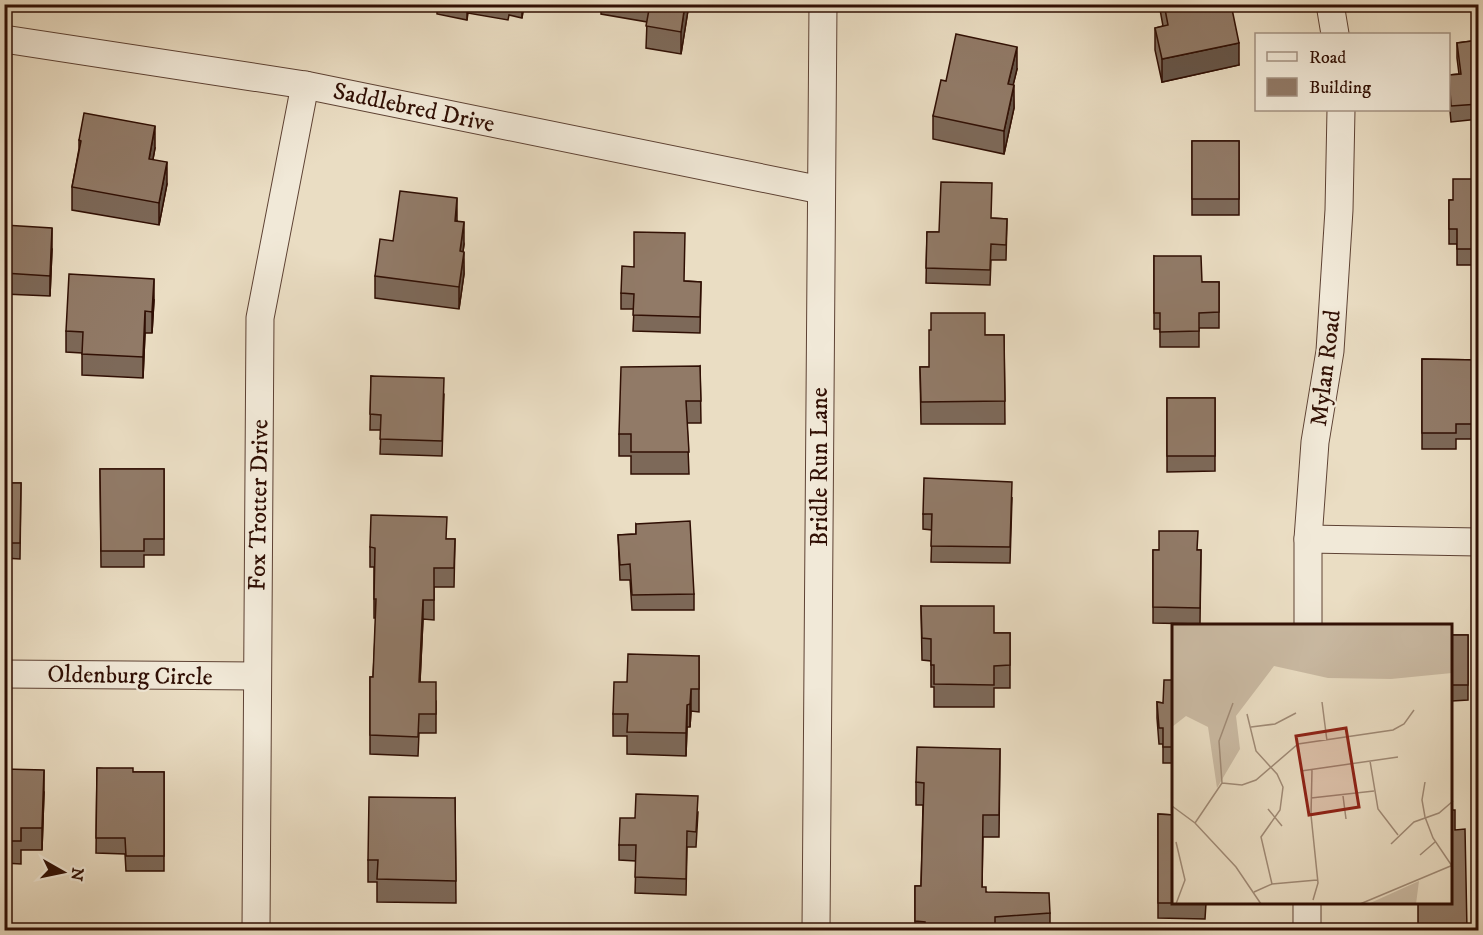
<svg xmlns="http://www.w3.org/2000/svg" width="1483" height="935" font-family="'IM FELL DW Pica',serif">
<rect width="100%" height="100%" fill="#eaddc3"/>
<filter id="stains"><feTurbulence type="fractalNoise" baseFrequency=".00333" numOctaves="4"/><feColorMatrix values="0 0 0 0 .2 0 0 0 0 .09 0 0 0 0 .02 0 0 0 .5 -.17"/></filter>
<radialGradient id="worn" r=".72"><stop offset=".6" stop-color="#630" stop-opacity="0"/><stop offset="1" stop-color="#630" stop-opacity=".3"/></radialGradient>
<g fill="none" stroke-linecap="round" stroke-linejoin="round">
<defs>
<g id="minor">
<polyline points="1330,4 1335,34"/>
<polyline points="4,39 305,85 821,190"/>
<polyline points="1308,539 1478,542"/>
<polyline points="1308,626 1308,539 1315,442 1330,351 1339,210 1341,110"/>
<polyline points="4,674 256,676"/>
<polyline points="256,930 260,318 305,85"/>
<polyline points="816,930 823,4"/>
<polyline points="1307,930 1307,904"/>
</g>
</defs>
<use href="#minor" stroke="#5e4234" stroke-width="29"/>
<use href="#minor" stroke="#f1e9d8" stroke-width="27"/>
</g>
<g fill="#7d6959" stroke="#300f04" stroke-width="1.5">
<polygon points="437,4 524,4 522,18 509,15 508,20 468,13 467,20 437,14"/>
<polygon points="601,4 689,4 681,54 646,48 647,22 601,14"/>
<polygon points="1159,4 1223,4 1239,65 1162,82 1155,50 1155,28 1163,26"/>
<polygon points="1479,40 1479,119 1451,122 1449,99 1449,75 1459,74 1457,58 1457,43"/>
<polygon points="1017,69 1013,85 1014,108 1004,154 933,139 933,116 946,81"/>
<polygon points="79,140 155,148 153,159 167,184 159,225 72,210 72,187 79,149"/>
<rect x="1192" y="141" width="47" height="74"/>
<polygon points="1479,179 1479,265 1457,265 1457,244 1449,244 1449,200 1453,200"/>
<polygon points="991,218 1007,219 1006,260 991,260 990,285 926,283 927,232 939,232"/>
<polygon points="457,221 464,244 463,252 464,274 459,309 375,298 375,276 393,241"/>
<polygon points="4,225 52,249 50,296 4,294"/>
<polygon points="1154,256 1202,282 1219,282 1219,328 1199,328 1199,347 1160,347 1160,329 1154,329"/>
<polygon points="685,281 701,282 700,333 633,331 634,309 621,309 621,293"/>
<polygon points="154,300 152,333 145,333 143,378 82,375 82,353 66,352 66,331"/>
<polygon points="985,335 1004,335 1005,424 921,424 920,367 929,367"/>
<polygon points="1422,359 1479,360 1479,439 1456,439 1456,449 1422,449"/>
<polygon points="700,366 701,423 687,423 689,474 631,474 631,456 619,456 619,434"/>
<polygon points="371,376 444,394 442,456 380,454 381,430 370,430"/>
<polygon points="1167,398 1215,398 1215,471 1167,472"/>
<polygon points="100,469 164,469 164,555 144,555 144,567 101,567"/>
<polygon points="4,483 21,483 20,559 4,558"/>
<polygon points="1012,498 1010,563 931,562 932,530 923,529 923,514"/>
<polygon points="636,524 694,594 694,610 632,610 630,580 620,580 618,535 636,534"/>
<polygon points="447,539 455,539 454,587 434,587 434,620 423,619 420,682 436,701 436,733 419,733 418,756 370,754 370,677 373,677 376,618 374,618 374,567 370,567 370,547"/>
<polygon points="1153,550 1201,550 1200,624 1153,623"/>
<polygon points="921,606 994,633 1010,633 1010,688 994,688 994,707 934,707 934,687 931,687 931,661 922,660"/>
<polygon points="1452,635 1468,635 1468,700 1452,701"/>
<polygon points="699,656 699,712 691,711 690,727 687,727 686,756 627,754 627,736 613,736 613,714 627,682"/>
<polygon points="1174,680 1174,763 1163,763 1163,744 1159,744 1157,718 1157,702 1163,703"/>
<polygon points="1000,749 999,837 983,837 982,887 986,892 1050,913 1050,930 915,930 915,886 921,886 923,805 916,805 916,782"/>
<polygon points="97,768 133,772 164,772 164,871 126,871 125,854 96,853"/>
<polygon points="4,769 44,792 42,850 21,850 21,864 4,863"/>
<polygon points="455,798 456,903 377,902 377,882 368,882 368,860"/>
<polygon points="698,812 696,847 687,847 686,895 635,893 636,861 619,860 619,845 635,818"/>
<polygon points="1158,814 1174,815 1174,903 1206,903 1205,919 1158,918"/>
</g>
<g fill="#665548" stroke="#300f04" stroke-width="1.5">
<polygon points="467,4 468,4 467,20"/>
<polygon points="522,4 524,4 522,18"/>
<polygon points="685,4 689,4 681,54 681,32"/>
<polygon points="1239,43 1239,65 1162,82 1162,59"/>
<polygon points="1017,47 1017,69 1008,106 1008,84"/>
<polygon points="1014,85 1014,108 1004,154 1004,131"/>
<polygon points="155,126 155,148 149,181 149,159"/>
<polygon points="167,162 167,184 159,225 159,203"/>
<polygon points="457,198 457,221 455,221"/>
<polygon points="464,222 464,244 460,273 460,251"/>
<polygon points="52,228 52,249 50,296 50,276"/>
<polygon points="464,252 464,274 459,309 459,287"/>
<polygon points="154,279 154,300 152,333 152,312"/>
<polygon points="145,311 145,333 143,378 143,357"/>
<polygon points="423,600 423,619 419,701 419,682"/>
<polygon points="691,689 691,711 690,727 690,704"/>
<polygon points="687,705 687,727 686,756 686,733"/>
<polygon points="44,770 44,792 42,850 42,828"/>
</g>
<g fill="#917a67" stroke="#300f04" stroke-width="1.5">
<polygon points="650,4 685,4 681,32 646,26"/>
<polygon points="1164,4 1223,4 1224,11 1232,9 1239,43 1162,59 1155,28 1168,25"/>
<polygon points="956,34 1017,47 1008,84 1014,85 1004,131 933,116 941,80 946,81"/>
<polygon points="1479,40 1479,104 1451,106 1449,75 1461,74 1457,43"/>
<polygon points="84,113 155,126 149,159 167,162 159,203 72,187 81,141 79,140"/>
<rect x="1192" y="141" width="47" height="58"/>
<polygon points="1453,179 1479,179 1479,249 1457,249 1457,229 1449,229 1449,200 1453,200"/>
<polygon points="941,182 992,183 991,218 1007,219 1006,245 991,244 990,270 926,268 927,232 939,232"/>
<polygon points="400,191 457,198 455,221 464,222 460,251 464,252 459,287 375,276 380,239 393,241"/>
<polygon points="4,225 52,228 50,276 4,273"/>
<polygon points="634,232 685,233 684,281 701,282 700,317 633,315 634,294 621,293 622,266 634,267"/>
<polygon points="1154,256 1201,256 1202,282 1219,282 1219,312 1199,313 1199,331 1160,332 1160,313 1154,313"/>
<polygon points="69,274 154,279 152,312 145,311 143,357 82,354 83,332 66,331"/>
<polygon points="931,313 985,313 985,335 1004,335 1005,401 921,402 920,367 929,367 929,330 931,330"/>
<polygon points="1422,359 1479,360 1479,424 1456,424 1456,433 1422,433"/>
<polygon points="700,366 701,401 686,401 689,452 631,452 631,434 619,434 621,367"/>
<polygon points="371,376 444,378 442,441 380,439 381,415 370,414"/>
<rect x="1167" y="398" width="48" height="58"/>
<polygon points="100,469 164,469 164,539 144,539 144,551 101,551"/>
<polygon points="924,478 1012,482 1010,547 931,546 932,514 923,514"/>
<polygon points="4,483 21,483 20,543 4,543"/>
<polygon points="371,515 447,517 446,539 455,539 454,568 434,568 434,600 423,600 419,682 436,682 436,714 419,714 418,737 370,735 370,677 373,677 376,599 374,599 375,548 370,547"/>
<polygon points="690,521 694,594 632,595 630,564 620,565 618,535 636,534 636,524"/>
<polygon points="1159,531 1198,531 1197,550 1201,550 1200,608 1153,607 1153,550 1159,550"/>
<polygon points="921,606 994,606 994,633 1010,633 1010,665 994,666 994,685 934,684 934,665 931,665 931,639 922,638"/>
<rect x="1452" y="635" width="16" height="50"/>
<polygon points="628,654 699,656 699,689 691,689 690,704 687,705 686,733 627,732 628,714 613,714 614,682 627,682"/>
<polygon points="1164,680 1174,680 1174,747 1163,747 1163,728 1159,728 1157,702 1163,703"/>
<polygon points="917,747 1000,749 999,815 983,815 982,887 986,887 986,892 1049,893 1050,913 995,917 995,930 925,930 925,922 915,921 915,886 921,886 924,783 916,782"/>
<polygon points="97,768 133,768 133,772 164,772 164,856 126,856 125,838 96,838"/>
<polygon points="4,769 44,770 42,828 21,828 21,841 4,841"/>
<polygon points="636,794 698,796 696,832 687,831 686,879 635,877 636,845 619,845 620,818 635,818"/>
<polygon points="369,797 455,798 456,881 377,879 378,860 368,860"/>
<polygon points="1452,810 1455,810 1455,830 1465,829 1467,930 1418,930 1418,903 1452,903"/>
<polygon points="1158,814 1174,815 1174,903 1158,903"/>
<polygon points="626,929 669,930 626,930"/>
</g>
<g text-anchor="middle" stroke-width="4.5" stroke-linejoin="round" paint-order="stroke">
<g font-size="24" fill="#300f04" stroke="#f1e9d8">
<text transform="translate(414 107) rotate(12)" y="8">Saddlebred Drive</text>
<text transform="translate(1325 368) rotate(-83)" y="8">Mylan Road</text>
<text transform="translate(819 467) rotate(-90)" y="8">Bridle Run Lane</text>
<text transform="translate(258 505) rotate(-89)" y="8">Fox Trotter Drive</text>
<text transform="translate(130 675) rotate(1)" y="8">Oldenburg Circle</text>
</g>
</g>
<g transform="translate(1172 624)">
<rect width="280" height="280" fill="#eaddc3"/>
<path d="M0,0H280V49L219,55L156,54L102,42L64,92L68,125L45,164L36,103L14,92L0,103ZM247,257L244,280H196Z" fill="#cabaa3"/>
<path fill="none" stroke="#a08b77" stroke-width="1.5" d="M150,78L155,117M75,90L84,127L105,150L111,163L108,186L89,213L100,260M79,103L103,100L124,89M198,137L206,185L226,211M140,146L139,191L146,259L141,276M129,147L226,133M253,158L250,176L253,193L261,214L280,242M50,159L70,161L84,156L126,120L221,106L232,100L242,86M171,172L174,195M139,174L202,167M0,182L23,199L64,243L89,280M96,185L110,202M23,199L50,159L47,117L61,79M4,218L13,256L4,280M219,220L242,198L267,189L281,177M248,231L263,218M82,268L100,260L145,256M188,280L281,241"/>
<path fill="#8f2418" fill-opacity="0.15" stroke="#8f2418" stroke-width="3" d="M174,104L187,183L137,191L124,112Z"/>
<rect width="280" height="280" fill="none" stroke="#300f04" stroke-width="3"/>
</g>
<rect width="1483" height="935" fill="none" stroke="#eaddc3" stroke-width="24"/>
<rect x="6" y="6" width="1471" height="923" fill="none" stroke="#300f04" stroke-width="3"/>
<rect x="12" y="12" width="1459" height="911" fill="none" stroke="#300f04" stroke-width="1.5"/>
<rect x="1255" y="33" width="195" height="78" fill="#f1e9d8" stroke="#a49283" stroke-width="1.5"/>
<rect x="1267" y="52" width="30" height="9" fill="#f1e9d8" stroke="#a49283" stroke-width="1.5"/>
<text x="1309" y="63" font-size="18" fill="#300f04">Road</text>
<rect x="1267" y="78" width="30" height="18" fill="#917a67" stroke="#a49283" stroke-width="1.5"/>
<text x="1309" y="93" font-size="18" fill="#300f04">Building</text>
<g transform="translate(63 872) rotate(99)" stroke="#f1e9d8" stroke-width="4.5" paint-order="stroke">
<path d="M0-4.5L10 22L0 15L-10 22Z" fill="#300f04"/>
<text y="-9" font-size="16" font-weight="bold" text-anchor="middle" fill="#300f04">N</text>
</g>
<rect width="100%" height="100%" filter="url(#stains)"/>
<rect width="100%" height="100%" fill="url(#worn)"/>
</svg>
